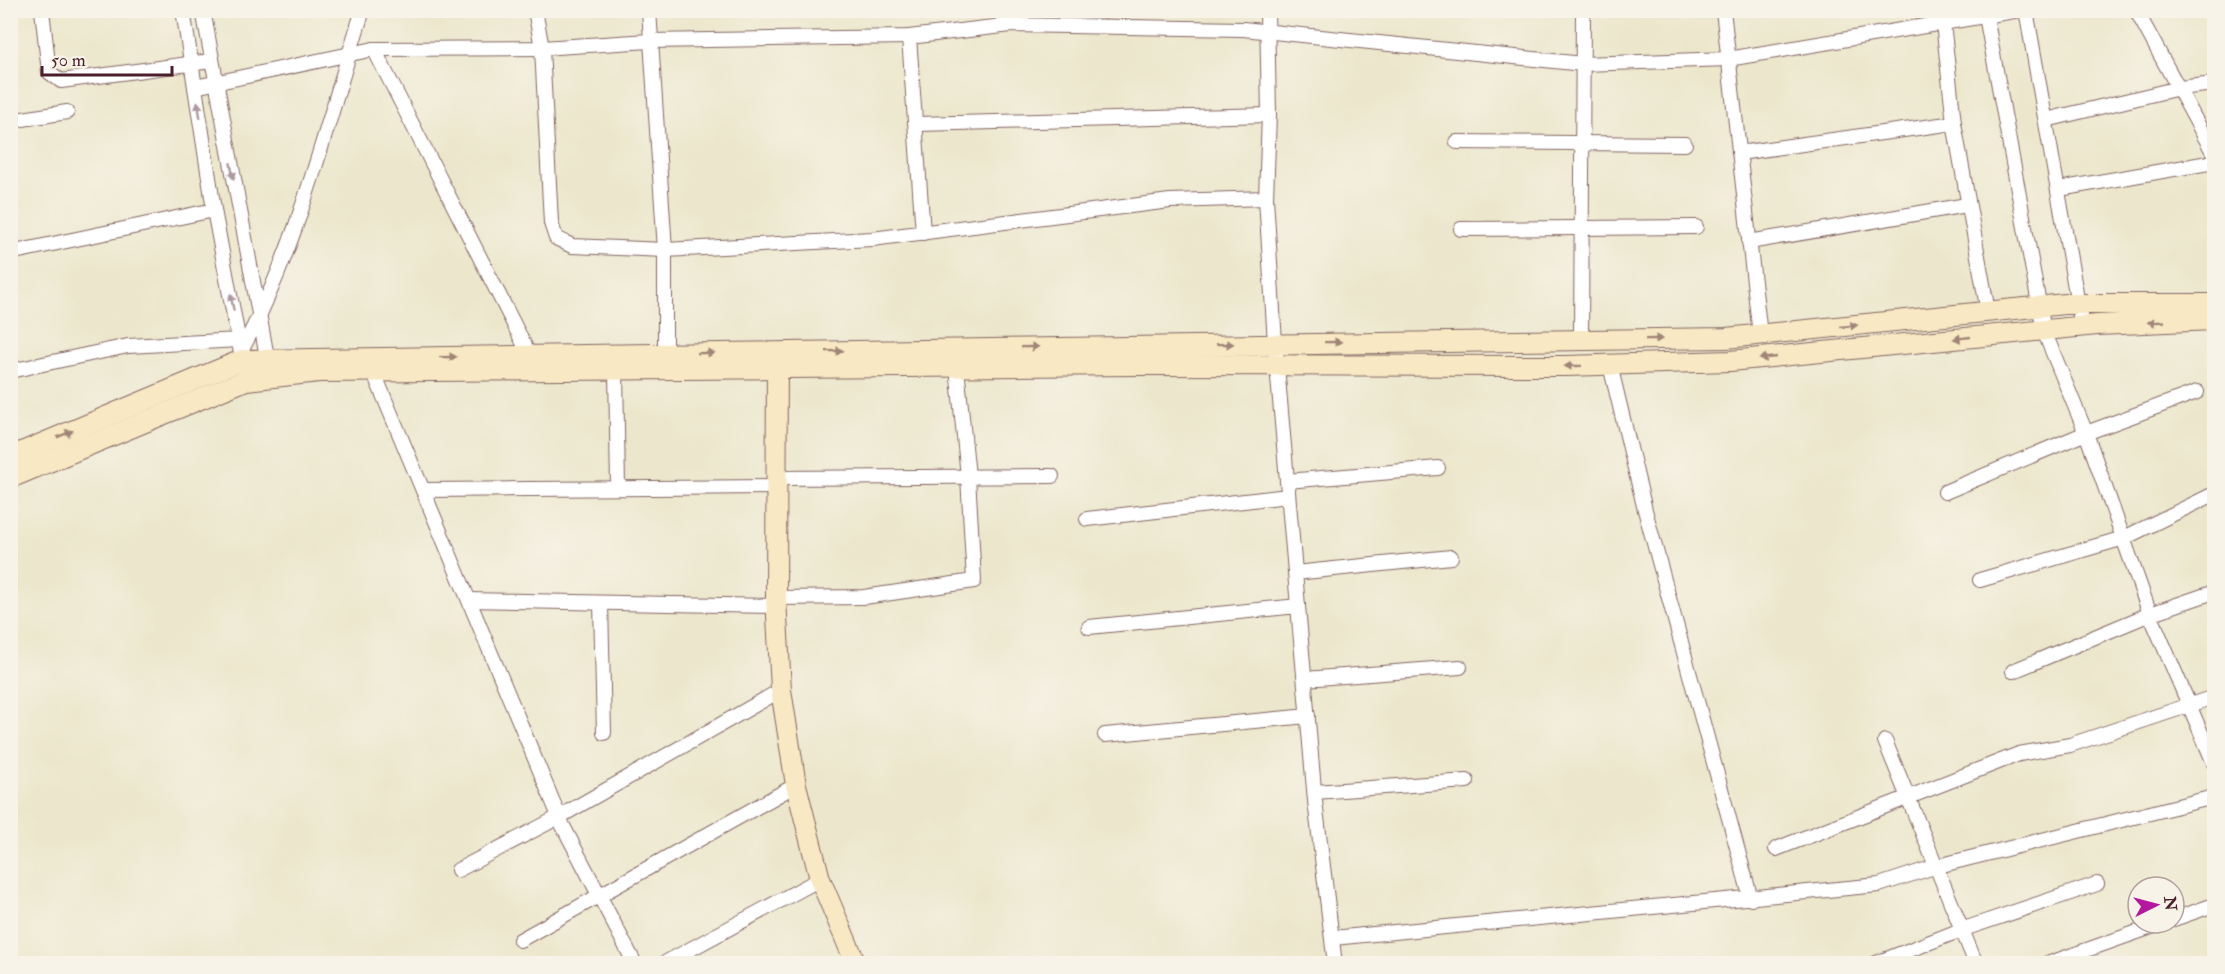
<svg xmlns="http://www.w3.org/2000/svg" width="2225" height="974" font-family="'IM FELL Double Pica',serif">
<rect width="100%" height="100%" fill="#f7f3e8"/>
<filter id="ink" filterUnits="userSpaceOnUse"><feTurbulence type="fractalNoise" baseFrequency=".0167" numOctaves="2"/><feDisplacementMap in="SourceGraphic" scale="12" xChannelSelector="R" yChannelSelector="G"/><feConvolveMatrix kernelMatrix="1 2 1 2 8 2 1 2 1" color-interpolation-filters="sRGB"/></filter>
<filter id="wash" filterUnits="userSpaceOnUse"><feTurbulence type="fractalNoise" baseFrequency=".008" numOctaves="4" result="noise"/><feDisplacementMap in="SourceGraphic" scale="24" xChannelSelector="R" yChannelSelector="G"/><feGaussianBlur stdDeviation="1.35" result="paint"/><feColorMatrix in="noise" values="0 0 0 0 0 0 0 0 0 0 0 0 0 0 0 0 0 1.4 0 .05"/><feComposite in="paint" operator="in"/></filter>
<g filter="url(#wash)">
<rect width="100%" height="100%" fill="#ece7cc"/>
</g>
<g filter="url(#ink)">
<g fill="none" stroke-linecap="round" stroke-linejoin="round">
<defs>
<g id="street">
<polyline points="42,10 49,72 61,81 211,61"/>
<polyline points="183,10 214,210 244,369"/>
<polyline points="203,10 269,368"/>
<polyline points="535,10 542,48 551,223 556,238 572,246 665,250 872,239 1170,201 1266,198"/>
<polyline points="649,10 665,250 665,362"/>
<polyline points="1007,10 1011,25"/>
<polyline points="1267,10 1269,115 1266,198 1275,343 1315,801 1335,964"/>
<polyline points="1723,10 1760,335"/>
<polyline points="2026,10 2082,327"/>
<polyline points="2136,10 2214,154"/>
<polyline points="1986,16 2044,331 2086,433 2150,614 2214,763"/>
<polyline points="1943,23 1954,123 1988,312"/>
<polyline points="909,37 923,233"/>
<polyline points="374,49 530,356"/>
<polyline points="195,87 374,49 542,48 649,41 909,37 1011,25 1243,29 1583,64 1728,59 2020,10"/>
<polyline points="2046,120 2179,88 2214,84"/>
<polyline points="10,121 67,112"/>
<polyline points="917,124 1269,115"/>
<polyline points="1457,142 1685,144"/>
<polyline points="1739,153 1954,123"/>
<polyline points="2059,189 2214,162"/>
<polyline points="1461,229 1696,227"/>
<polyline points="1749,242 1967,205"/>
<polyline points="10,253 214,210"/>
<polyline points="1581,340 1583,10"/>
<path d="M241,351C299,246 326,124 363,10"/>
<polyline points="1610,365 1645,510 1751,899"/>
<polyline points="371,366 563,826 635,964"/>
<polyline points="10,371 128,346 239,340"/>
<polyline points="616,371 618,488"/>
<polyline points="776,478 1052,476"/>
<polyline points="1287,481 1438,468"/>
<polyline points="423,490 776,487"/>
<polyline points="1945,492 2086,433 2197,392"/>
<polyline points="1087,519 1288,496"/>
<polyline points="1295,573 1451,557"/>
<polyline points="1980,580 2124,538 2214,494"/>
<polyline points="776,598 864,597 974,581 968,476 957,368"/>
<polyline points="469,600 776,606"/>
<polyline points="601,603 604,733"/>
<polyline points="1089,627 1298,606"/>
<polyline points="2013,671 2150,614 2214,592"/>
<polyline points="1305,679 1460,667"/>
<polyline points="1105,735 1308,716"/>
<polyline points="1885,741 1976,964"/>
<polyline points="1315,792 1467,781"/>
<polyline points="1776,849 2019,754 2070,745 2214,697"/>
<polyline points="458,870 559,817 781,690"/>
<polyline points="2174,919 2214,905"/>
<polyline points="1333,938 1879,885 1934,867 2214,797"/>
<polyline points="520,940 796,785"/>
<polyline points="663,964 820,879"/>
<polyline points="1874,964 1961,930 2097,884"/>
<polyline points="2047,964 2163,923"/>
</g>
<g id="secondary">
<polyline points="777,357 776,598 781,690 796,785 820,879 856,964"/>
<polyline points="10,457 242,360 1726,338 2065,304 2214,304"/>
<polyline points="10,478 246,380 319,372 1138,365 1566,366 1730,361 2097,325 2214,320"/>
</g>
</defs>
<use href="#street" stroke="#836563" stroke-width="16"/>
<use href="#secondary" stroke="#836563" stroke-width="22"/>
<use href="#street" stroke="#fff" stroke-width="14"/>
<use href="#secondary" stroke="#f8e8c3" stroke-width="20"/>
</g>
<defs><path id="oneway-solid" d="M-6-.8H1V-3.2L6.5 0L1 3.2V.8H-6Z" transform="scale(1.5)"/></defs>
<g fill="#ae9aa0">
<use href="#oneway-solid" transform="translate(199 110) rotate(-99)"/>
<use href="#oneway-solid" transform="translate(232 171) rotate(79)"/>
<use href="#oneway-solid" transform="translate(232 302) rotate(-101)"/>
</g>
<g fill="#a18477">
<use href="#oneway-solid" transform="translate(2156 322) rotate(177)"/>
<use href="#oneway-solid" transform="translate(1849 326) rotate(-6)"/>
<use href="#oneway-solid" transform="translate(1962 338) rotate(174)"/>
<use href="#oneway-solid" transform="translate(1654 339) rotate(-1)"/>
<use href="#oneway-solid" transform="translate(1333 342) rotate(-1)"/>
<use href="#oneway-solid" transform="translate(1225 344) rotate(-1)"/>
<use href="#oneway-solid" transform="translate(1030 347) rotate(-1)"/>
<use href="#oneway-solid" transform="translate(835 351) rotate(-1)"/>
<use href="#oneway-solid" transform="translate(706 353) rotate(-1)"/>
<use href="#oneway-solid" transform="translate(448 357) rotate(-1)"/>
<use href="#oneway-solid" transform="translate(1768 358) rotate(174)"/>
<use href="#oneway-solid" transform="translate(1573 366) rotate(179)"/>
<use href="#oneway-solid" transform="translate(65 434) rotate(-23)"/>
</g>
</g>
<rect width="2225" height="974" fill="none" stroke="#f7f3e8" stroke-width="36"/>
<g transform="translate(2156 905) rotate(84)"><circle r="28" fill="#f7f3e8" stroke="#b29e9c" stroke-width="1.5"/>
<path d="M0-4.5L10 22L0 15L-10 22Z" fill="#b5179e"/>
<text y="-9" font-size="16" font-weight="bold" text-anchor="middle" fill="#4a1f2b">N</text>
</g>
<path d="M42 66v9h130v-9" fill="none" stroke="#4a1f2b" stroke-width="3"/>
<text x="51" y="66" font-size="18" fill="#4a1f2b" stroke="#f7f3e8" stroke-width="4.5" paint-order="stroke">50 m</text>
</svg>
